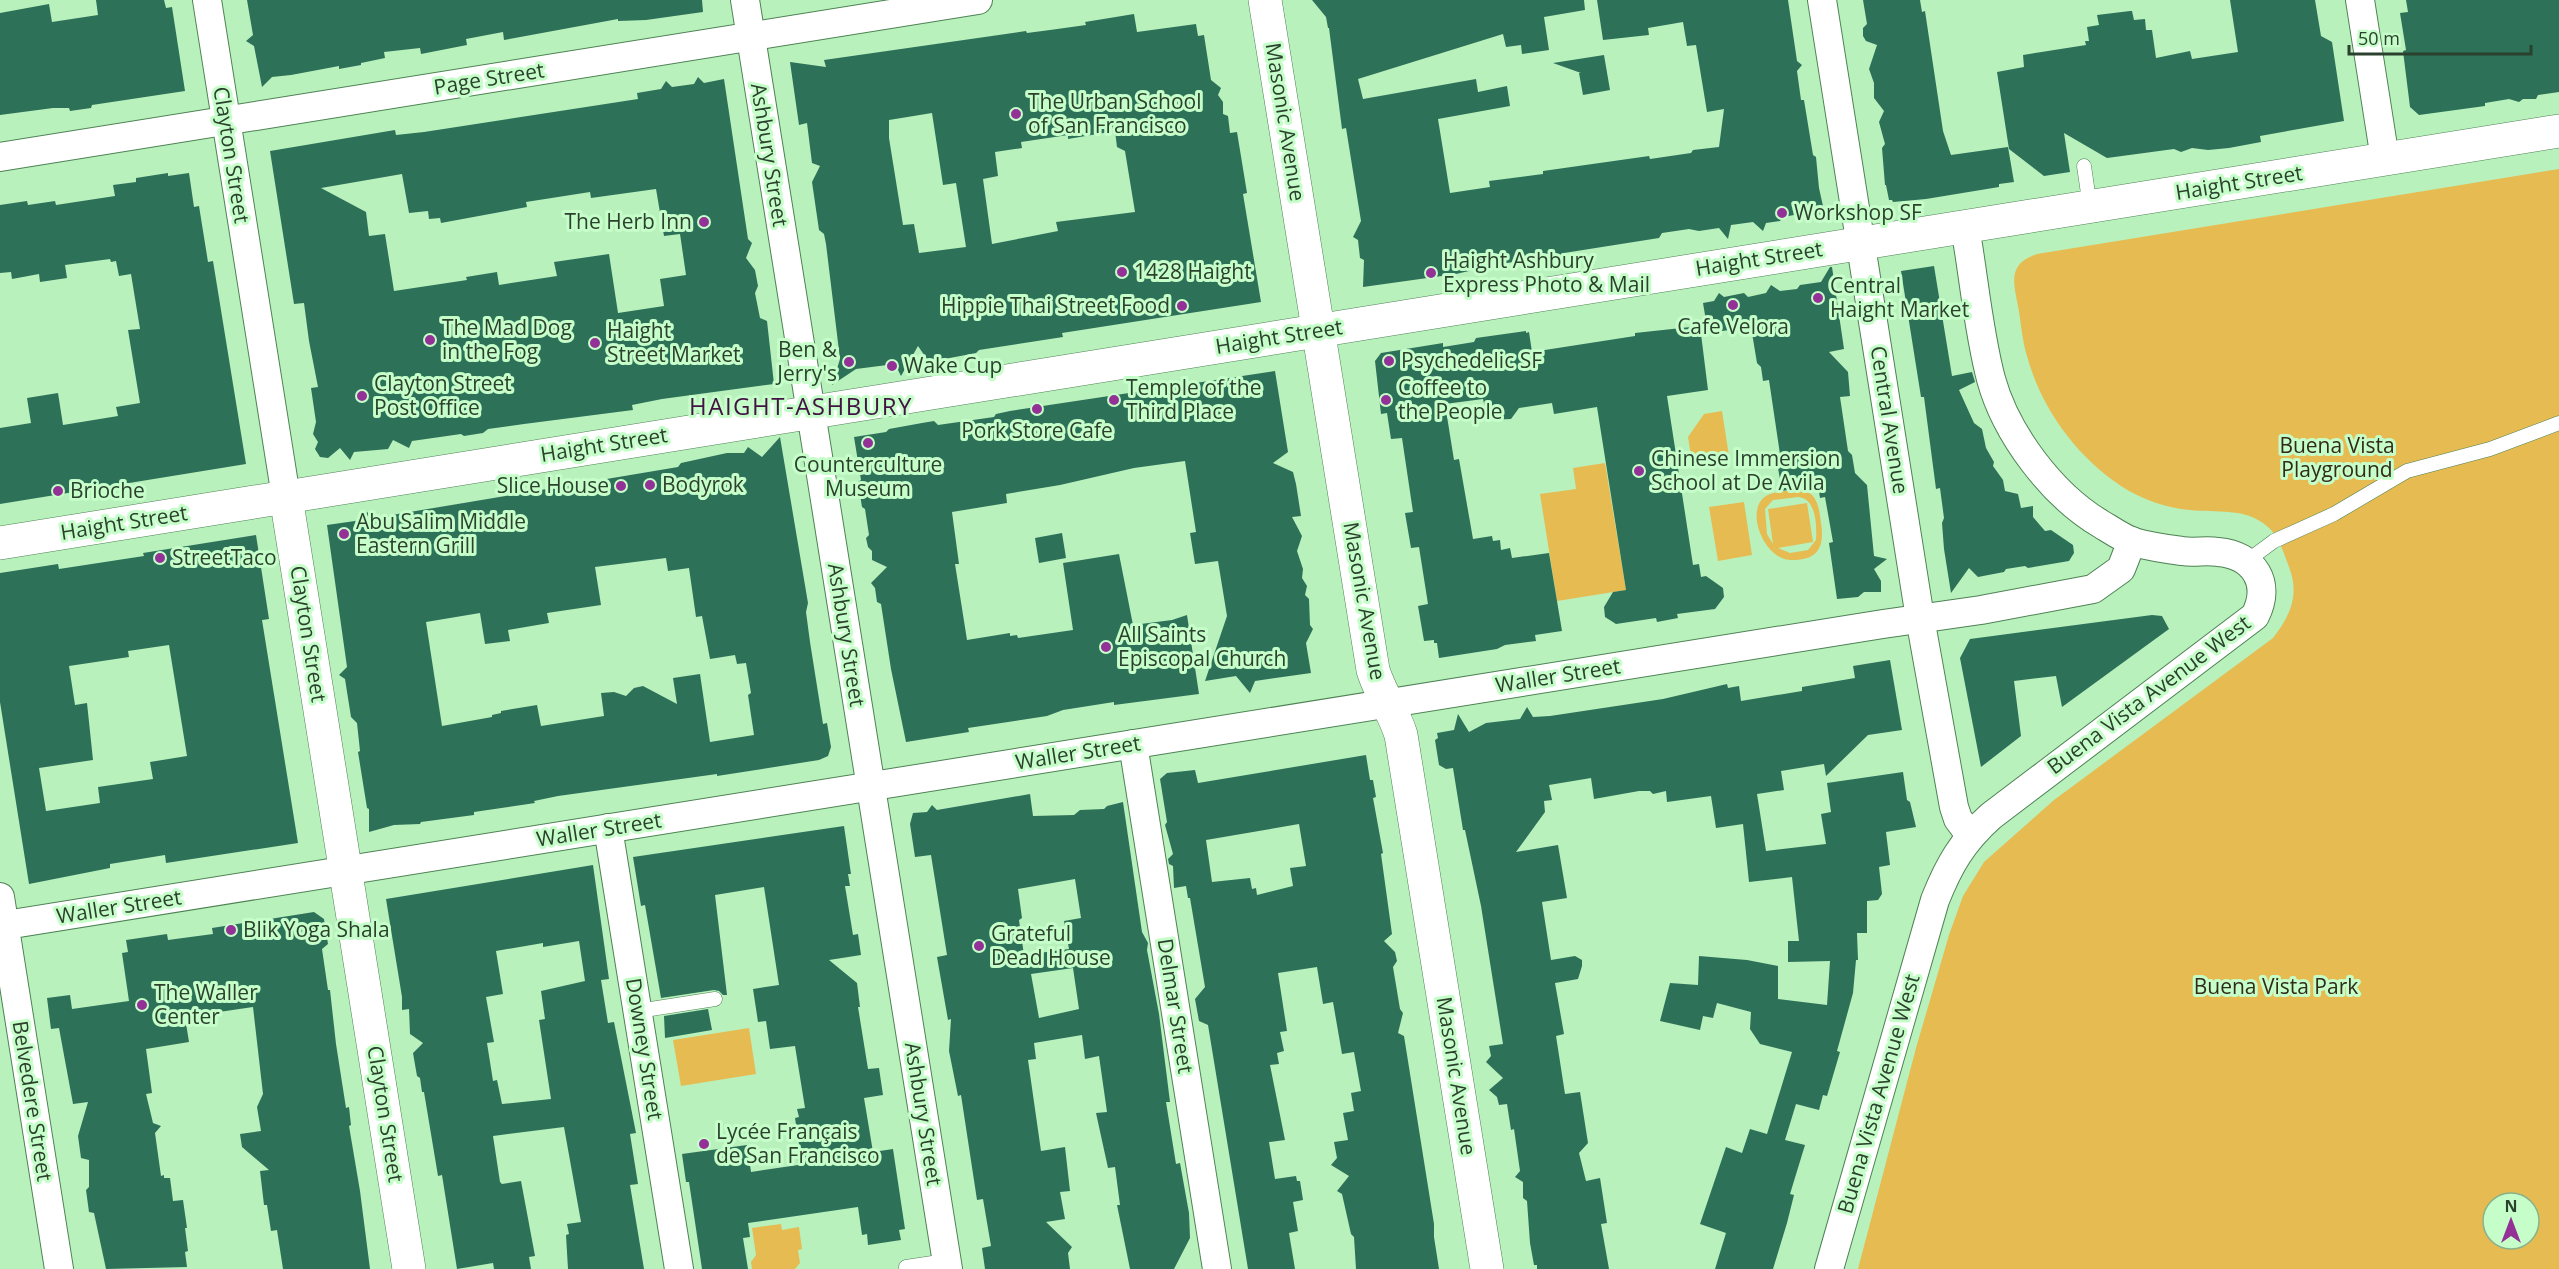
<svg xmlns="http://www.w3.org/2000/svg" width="2559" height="1269" font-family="'Open Sans',sans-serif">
<rect width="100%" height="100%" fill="#b9f1bd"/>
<g fill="#e6bb52" fill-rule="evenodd">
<path d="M2559,169V1269H1858L1916,1048L1949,935L1963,896L1984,862L2054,800L2273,638C2290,616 2300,595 2289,567C2285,556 2278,535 2268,527C2246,507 2216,513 2190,510C2166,508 2141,499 2121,486C2076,456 2041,408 2027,356C2022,340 2021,322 2018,306C2013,281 2008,264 2037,254ZM2493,1203H2529V1239H2493Z"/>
<polygon points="1722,411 1729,456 1692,462 1688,437 1704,414"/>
<polygon points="1605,463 1626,590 1557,601 1540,494 1576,489 1573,468"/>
<path d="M1798,490C1817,490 1819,507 1821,523C1825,548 1817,561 1790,560C1764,559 1744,510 1766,496C1774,491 1788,491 1798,490ZM1798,497C1816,498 1817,525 1816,540L1808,550L1790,553L1778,548L1813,542L1807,503L1768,509L1773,544L1767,534L1765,509L1773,500Z"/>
<polygon points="1744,502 1752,555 1718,561 1709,507"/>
<polygon points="749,1028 756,1074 681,1086 673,1040"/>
<polygon points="781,1224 782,1230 799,1227 802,1249 798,1250 800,1263 795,1269 752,1269 751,1262 756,1255 752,1228"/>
</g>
<g fill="#2d7159" fill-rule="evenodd">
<polygon points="96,0 164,0 166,8 172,7 185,91 92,105 91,108 70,111 69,108 53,108 0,115 0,13 49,4 52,22 98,15"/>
<polygon points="247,0 702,0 703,12 646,20 618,21 618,19 504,40 503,32 466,39 467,45 421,54 420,48 384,52 385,58 361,63 361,65 339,69 339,66 291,75 272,77 262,87 254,46 246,41 253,35"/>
<polygon points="1312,0 1584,0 1585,10 1544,17 1549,50 1522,54 1521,45 1506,47 1503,34 1358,79 1363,99 1476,79 1478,92 1507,86 1510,106 1438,119 1450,193 1490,187 1489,181 1543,174 1543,171 1649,156 1650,159 1691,153 1693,150 1719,147 1724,109 1707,112 1696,45 1687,46 1683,22 1648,28 1649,35 1603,40 1597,0 1788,0 1797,61 1802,65 1797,71 1801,100 1804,100 1813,155 1816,157 1819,188 1825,215 1805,213 1783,217 1780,221 1766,223 1763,231 1753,222 1731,225 1728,239 1719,228 1699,231 1689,229 1662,233 1659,238 1564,253 1561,257 1555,253 1526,257 1527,260 1472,268 1469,271 1456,274 1363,287 1364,260 1360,258 1358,240 1353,237 1361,221 1346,128 1342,129 1329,28 1328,28 1326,17"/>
<polygon points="1863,0 1920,0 1922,12 1925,11 1943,131 1951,155 2008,147 2014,182 1999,184 1999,187 1926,199 1893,202 1892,200 1889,200 1886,185 1885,185 1882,148 1885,144 1879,122 1884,111 1874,98 1874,83 1869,69 1877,45 1866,41 1863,36 1863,28 1867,24"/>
<polygon points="2230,0 2315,0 2321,36 2332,42 2344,121 2260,136 2261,142 2229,148 2208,150 2192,148 2181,152 2174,149 2107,158 2064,133 2070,172 2044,176 2009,149 1997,72 2024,67 2023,55 2086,45 2085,41 2089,41 2087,27 2099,25 2097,15 2130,11 2132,11 2134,20 2145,19 2146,30 2152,30 2156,58 2190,51 2192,59 2238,52"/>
<polygon points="2406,0 2559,0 2559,92 2538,95 2536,99 2523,99 2519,102 2509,99 2485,103 2485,106 2419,115 2410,107 2403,51 2406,50 2400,13 2408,12"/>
<path d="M1134,14L1137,32L1196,24L1198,36L1204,35L1211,80L1221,88L1218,95L1223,102V114L1228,116L1230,133L1237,132L1247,193L1243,194L1261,302L1062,333L1063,337L979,350L976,353L929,362L918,346L901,376L895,364L856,369L832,385L840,359L826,244L824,234L819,230L812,182L820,166L812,163L807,123L799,125L790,62L826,67L824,60L1026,31L1027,33L1050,30L1086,25L1085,22ZM932,113L943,185L956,183L966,247L919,253L914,224L903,225L889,138V120ZM1115,131L1117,147L1125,151L1135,212L1056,222L1058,231L992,244L983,179L998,176L995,152L1022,148L1021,142L1068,135V139Z"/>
<polygon points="1604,55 1610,90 1583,95 1579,73 1581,73 1553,63"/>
<path d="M698,77L704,83L724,79L748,239L752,243L746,258L755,270L758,286L755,293L760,318L767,321L774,384L662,399L632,405L633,410L524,424L488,429L483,433L464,436L461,434L412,441L409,448L393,440L388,449L354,452L350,460L340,448L328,458L320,457L315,449L318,442L313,434L316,422L311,388L318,387L309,341L304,303L294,304L270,151L395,130L396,135L424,132L638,99L637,93L661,89L666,81L672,87L694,84ZM402,174L409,213L428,211L429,219L440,218L441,223L527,207L526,202L590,192L591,198L656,189L664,236L680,234L686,275L660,279L664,306L618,313L609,254L554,262L557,276L499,285L497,272L466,277L467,280L394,291L385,234L369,236L366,212L321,188Z"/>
<polygon points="168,173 168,176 189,173 194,207 199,206 208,262 213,261 246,464 0,504 0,428 31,423 27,398 58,393 63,425 118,416 116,407 140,403 128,330 140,329 131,274 119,276 116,261 111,262 110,259 65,265 67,278 40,282 39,274 12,279 11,272 0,273 0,205 27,201 28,205 55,201 56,205 115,196 113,185 136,182 136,178"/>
<polygon points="1934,266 1952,376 1972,372 1975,382 1959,390 1974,423 1982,429 1986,448 1994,462 1993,466 2003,480 2005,491 2018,494 2021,508 2033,506 2033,517 2045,531 2051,530 2073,545 2074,553 2069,561 2028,568 2025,566 2006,569 2004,572 1978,577 1969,568 1951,593 1944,549 1942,523 1944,518 1940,488 1936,489 1924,397 1921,397 1901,271"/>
<polygon points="1830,267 1832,267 1844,349 1829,352 1848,372 1850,396 1840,397 1848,451 1852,455 1855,473 1867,485 1874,556 1887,559 1874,569 1881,581 1881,592 1864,592 1858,597 1837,599 1829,543 1833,542 1825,497 1820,498 1818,485 1782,491 1777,462 1781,461 1769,380 1763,381 1761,367 1757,363 1751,327 1708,333 1703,303 1714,301 1719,293 1724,297 1744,293 1748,297 1766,293 1771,285 1780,291 1797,289 1800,285 1821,282"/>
<polygon points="1700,326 1708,390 1667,396 1693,565 1699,564 1701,577 1706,576 1723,588 1724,597 1715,609 1677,614 1678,618 1657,622 1656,618 1616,624 1605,617 1604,607 1613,592 1626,590 1597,407 1554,414 1552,403 1519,408 1511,419 1488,420 1483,399 1445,404 1454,460 1459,459 1473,539 1492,536 1493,541 1500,540 1501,550 1510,548 1512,558 1549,553 1562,631 1535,635 1536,641 1505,645 1497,649 1439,658 1437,643 1434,643 1434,640 1424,641 1418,606 1428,604 1419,547 1411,548 1405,513 1413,512 1402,438 1391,439 1387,413 1381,414 1375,361 1381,353 1443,343 1443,347 1474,342 1476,338 1526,331 1526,333 1529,332 1532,352 1635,336 1635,333"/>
<polygon points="1275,371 1288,452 1273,463 1293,472 1296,484 1301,516 1292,517 1302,536 1297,551 1303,569 1302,578 1307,586 1305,595 1309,599 1310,625 1313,629 1306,643 1311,673 1255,681 1250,693 1236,676 1205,681 1227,616 1218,561 1195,564 1190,533 1196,532 1185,461 1134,468 1060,485 1006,494 1007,503 952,512 959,564 955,564 967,640 1010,633 1010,636 1017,635 1018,638 1073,630 1063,563 1119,554 1133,625 1172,620 1187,615 1199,694 1114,705 1114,702 1063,710 1047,716 968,728 969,732 906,742 891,669 881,604 877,602 875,588 871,583 887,567 872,560 872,551 868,547 866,538 869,535 865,509 862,507 858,482 861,480 854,437 886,432 889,429 922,423 934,421 938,425 994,417 996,414 1010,411"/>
<path d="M780,437L808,603L806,612L810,642L823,724L827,723L831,747L828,756L819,760L717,776V774L558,796L534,801L535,803L474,812V815L421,822L420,824L394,825L369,832V809L367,808L358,752L360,751L357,723L351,717L345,679L339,675L347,667L327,525L362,520L367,512L374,518L678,467L681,463L727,453H744L748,447L762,457ZM666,558L668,571L689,568L696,617L702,616L710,659L735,655L737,664L746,663L751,693L748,695L754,735L710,742L700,674L673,678L677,704L643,686L634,688L626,696L614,692L601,693L604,716L541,726L537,705L501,711V713L492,715V717L442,726L426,622L480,613L485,644L510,641L508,630L549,623L547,613L601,605L595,567Z"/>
<polygon points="1062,533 1066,558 1039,563 1035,538"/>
<path d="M256,535L269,619L262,620L298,843L166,863L165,855L110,864V868L29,884L0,702V573L58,564L59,569L144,556L143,553ZM169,645L187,756L150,762L153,779L98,787L100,803L46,811L39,768L93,760L87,703L75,705L69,666L129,657L128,651Z"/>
<polygon points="2152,615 2162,616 2169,629 2062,707 2056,676 2014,681 2021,736 1981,767 1960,658 1970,639"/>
<polygon points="1890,660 1902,730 1868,735 1826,776 1824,764 1781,771 1784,790 1757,794 1766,851 1826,844 1821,814 1831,812 1827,783 1903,772 1907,800 1910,802 1916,827 1886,832 1890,865 1879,867 1882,894 1878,900 1867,901 1867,933 1857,933 1858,960 1856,960 1853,993 1837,1051 1840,1052 1827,1096 1823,1095 1819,1110 1796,1104 1785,1140 1805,1145 1790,1194 1794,1195 1787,1223 1773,1269 1715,1269 1726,1233 1700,1224 1726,1147 1742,1153 1750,1129 1767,1134 1792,1052 1760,1044 1750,1029 1751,1012 1717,1003 1713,1018 1703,1016 1700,1030 1660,1021 1670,983 1698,985 1699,956 1747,960 1778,966 1778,999 1827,1005 1830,961 1788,962 1788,941 1799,941 1792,877 1749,882 1743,824 1716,828 1711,796 1667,802 1666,791 1653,794 1650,791 1639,791 1594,799 1591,778 1549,785 1552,800 1544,801 1545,812 1516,852 1558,845 1567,898 1542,902 1551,960 1575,956 1582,960 1582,966 1578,979 1555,983 1564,1034 1556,1036 1565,1094 1580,1092 1588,1143 1579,1153 1586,1181 1600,1178 1607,1223 1601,1224 1609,1269 1537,1269 1537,1265 1534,1265 1530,1243 1527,1201 1523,1198 1523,1182 1515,1177 1520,1171 1514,1129 1511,1130 1507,1104 1499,1105 1497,1097 1489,1090 1503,1078 1486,1062 1491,1056 1489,1046 1503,1044 1481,906 1465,830 1463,830 1453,768 1446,769 1439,765 1435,740 1438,738 1437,733 1454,730 1458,714 1469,732 1486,723 1520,719 1527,707 1533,717 1550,716 1663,699 1727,684 1728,688 1739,686 1741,701 1802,691 1802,687 1855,678 1853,666"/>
<path d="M1366,755L1370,780H1373L1376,797L1373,798L1383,853L1381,854L1392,934L1384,941L1395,952L1397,961L1393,967L1400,1009L1403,1013L1398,1033L1404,1036L1434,1224V1237L1439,1269H1356L1354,1237L1351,1234L1342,1194L1337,1191L1349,1176L1331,1165L1337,1158L1334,1142L1348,1140L1343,1113L1354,1111L1351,1093L1361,1091L1354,1052L1342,1054L1333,1002L1323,1004L1317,967L1278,973L1287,1031L1280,1032L1284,1051L1277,1053L1279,1064L1270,1065L1285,1140L1269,1142L1275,1179L1296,1176L1297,1181H1300L1303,1200L1293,1202L1298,1231L1289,1233L1295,1269H1248L1208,1025L1199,1021L1195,999L1205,987L1190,898H1188L1186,886L1174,888L1173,866L1169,864L1168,859L1173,854L1165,825L1167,822L1160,779L1167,773L1195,770L1198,783ZM1299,824L1306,866L1290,868L1293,886L1257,895L1256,888L1252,889L1250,878L1212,882L1206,840Z"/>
<path d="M1030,794L1033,816L1074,815L1080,810L1104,809L1107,806L1123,802L1142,932L1148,943L1147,950L1159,1014L1170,1102H1166L1176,1164L1180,1163L1189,1213L1190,1238L1174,1269H1130L1117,1205H1120L1115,1167L1108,1168L1096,1113L1107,1112L1099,1056L1085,1059L1082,1035L1034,1043L1036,1059L1028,1060L1041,1151L1065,1147L1070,1191L1060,1192L1065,1219L1046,1222L1072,1247L1068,1253L1070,1269H985L982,1248L991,1246L983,1199L977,1200L961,1095L958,1096L949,1051L951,1019L948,1020L937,957L947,955L931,855L915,857L910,824L913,813L927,812L932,805L937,810ZM1075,879L1081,918L1064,921L1069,949L1024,955L1019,920L1022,918L1018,889ZM1073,968L1079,1009L1039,1018L1031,974Z"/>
<polygon points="844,826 851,874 848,874 850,886 845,886 853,935 858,934 861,955 829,960 857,983 860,1007 858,1007 868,1069 879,1068 883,1095 864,1098 873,1152 893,1149 905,1229 899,1230 901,1240 868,1245 867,1234 862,1235 858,1207 748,1223 750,1237 743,1238 748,1269 702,1269 689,1182 686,1182 682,1154 747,1145 751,1172 798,1165 795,1145 799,1144 795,1118 799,1117 797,1109 805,1108 795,1046 770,1049 766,1021 758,1022 753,989 779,985 764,887 715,895 727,995 723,995 719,991 714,990 661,998 645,905 641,906 633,857"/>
<path d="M593,865L609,979L601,980L608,1023L614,1022L636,1133L630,1134L638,1184L630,1185L644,1269H568L566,1235L569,1234L567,1224L581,1222L564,1127L493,1136L500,1182L502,1184L521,1181L535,1256L529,1257L531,1269H494L493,1263L457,1269L442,1175L438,1176L424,1092H422L420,1078L417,1076L413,1053L423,1043L410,1034L409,1009L402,1010V997L386,899ZM579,941L585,981L541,991L545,1019L539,1020L551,1099L502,1104L497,1080L493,1081L487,1043L494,1042L486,997L503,994L496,951L543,943V947Z"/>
<polygon points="314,912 324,919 328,944 322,949 328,990 330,990 336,1044 346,1108 349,1107 351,1125 349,1126 360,1191 370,1269 283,1269 277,1230 271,1231 267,1205 264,1205 260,1171 269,1170 242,1147 240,1134 261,1131 257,1107 263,1094 253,1007 185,1017 189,1042 146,1049 152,1093 146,1094 153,1123 161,1126 155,1133 161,1176 164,1175 164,1178 170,1178 173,1201 183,1200 187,1228 185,1228 188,1251 185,1252 187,1267 106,1269 94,1213 89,1212 86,1190 89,1187 89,1160 81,1158 78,1136 88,1102 73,1104 59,1028 51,1029 47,998 70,995 72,1009 129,1001 122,953 128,952 126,940 167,934 168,940 213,934 212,928"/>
<polygon points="708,1009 712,1030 665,1038 664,1016"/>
</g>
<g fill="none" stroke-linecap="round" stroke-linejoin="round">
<defs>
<g id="lane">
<polyline points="2084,166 2090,207"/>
<polyline points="2247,561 2274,541 2334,514 2407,471 2490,449 2559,423"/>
<polyline points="638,1011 715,999"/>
<polyline points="906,1267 946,1261"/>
</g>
<g id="street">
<polyline points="207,0 286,497"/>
<polyline points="745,0 948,1269"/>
<polyline points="1822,0 1920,618 1954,807 1958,819 1970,835"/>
<polyline points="2360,0 2385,159"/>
<polyline points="0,157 978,0"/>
<polyline points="1133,744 1217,1269"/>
<polyline points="608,828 679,1269"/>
<polyline points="0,897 59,1269"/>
<polyline points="0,926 1883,624 1981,610 2093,589 2121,569 2132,541"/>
<path d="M1829,1269L1935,900C1949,865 1962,842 1991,816L2255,616C2272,583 2254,555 2218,552C2206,550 2194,553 2182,551C2166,549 2148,546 2133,542C2123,538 2111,530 2101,524C2052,495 2006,434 1991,379C1978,330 1974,277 1965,227"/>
</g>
<g id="secondary">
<path d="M1265,0L1373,670C1380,693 1394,712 1401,735L1487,1269"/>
<polyline points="286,497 409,1269"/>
<polyline points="0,543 2559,131"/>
</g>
</defs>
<use href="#lane" stroke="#4e8254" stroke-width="15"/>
<use href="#street" stroke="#4e8254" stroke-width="30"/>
<use href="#secondary" stroke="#4e8254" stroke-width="34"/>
<use href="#lane" stroke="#fff" stroke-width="14"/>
<use href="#street" stroke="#fff" stroke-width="28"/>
<use href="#secondary" stroke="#fff" stroke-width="33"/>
</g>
<g fill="#943197" stroke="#c6feca" stroke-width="2">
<circle cx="1016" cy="114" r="6"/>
<circle cx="1782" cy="213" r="6"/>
<circle cx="704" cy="222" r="6"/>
<circle cx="1122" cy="272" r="6"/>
<circle cx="1431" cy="273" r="6"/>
<circle cx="1818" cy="298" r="6"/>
<circle cx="1733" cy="305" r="6"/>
<circle cx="1182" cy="306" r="6"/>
<circle cx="430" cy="340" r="6"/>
<circle cx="595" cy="343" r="6"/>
<circle cx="1389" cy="361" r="6"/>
<circle cx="849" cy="362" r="6"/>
<circle cx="892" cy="366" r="6"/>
<circle cx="362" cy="396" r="6"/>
<circle cx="1114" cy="400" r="6"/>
<circle cx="1386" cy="400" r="6"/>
<circle cx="1037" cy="409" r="6"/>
<circle cx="868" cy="443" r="6"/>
<circle cx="1639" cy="471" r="6"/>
<circle cx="650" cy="485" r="6"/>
<circle cx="621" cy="486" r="6"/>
<circle cx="58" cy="491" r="6"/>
<circle cx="344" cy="534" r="6"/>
<circle cx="160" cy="558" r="6"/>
<circle cx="1106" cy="647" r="6"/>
<circle cx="231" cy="930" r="6"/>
<circle cx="979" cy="946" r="6"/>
<circle cx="142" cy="1005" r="6"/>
<circle cx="704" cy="1144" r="6"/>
</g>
<g text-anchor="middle" stroke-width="6" stroke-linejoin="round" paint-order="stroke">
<g font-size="21" fill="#2b412d" stroke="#c6feca">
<text transform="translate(489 79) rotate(-9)" y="7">Page Street</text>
<text transform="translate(1285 122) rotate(81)" y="7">Masonic Avenue</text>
<text transform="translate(231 155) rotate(81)" y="7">Clayton Street</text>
<text transform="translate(769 155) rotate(81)" y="7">Ashbury Street</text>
<text transform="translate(2239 183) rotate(-9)" y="7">Haight Street</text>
<text transform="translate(1759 259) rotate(-9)" y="7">Haight Street</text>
<text transform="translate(1279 337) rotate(-9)" y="7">Haight Street</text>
<text transform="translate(1889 420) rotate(81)" y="7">Central Avenue</text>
<text transform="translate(604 445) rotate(-9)" y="7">Haight Street</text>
<text transform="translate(124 523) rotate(-9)" y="7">Haight Street</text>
<text transform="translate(1364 601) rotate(80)" y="7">Masonic Avenue</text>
<text transform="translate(308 634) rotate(81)" y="7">Clayton Street</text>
<text transform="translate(846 635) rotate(81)" y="7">Ashbury Street</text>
<text transform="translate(1558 676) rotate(-9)" y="7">Waller Street</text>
<text transform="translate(2149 695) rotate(-37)" y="7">Buena Vista Avenue West</text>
<text transform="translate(1078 753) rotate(-9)" y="7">Waller Street</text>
<text transform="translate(599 830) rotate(-9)" y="7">Waller Street</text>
<text transform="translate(119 907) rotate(-9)" y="7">Waller Street</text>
<text transform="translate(1175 1006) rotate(81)" y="7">Delmar Street</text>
<text transform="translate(644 1049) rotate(81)" y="7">Downey Street</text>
<text transform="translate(1456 1076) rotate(81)" y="7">Masonic Avenue</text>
<text transform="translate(1879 1094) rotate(-74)" y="7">Buena Vista Avenue West</text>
<text transform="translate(32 1101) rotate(81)" y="7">Belvedere Street</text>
<text transform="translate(385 1114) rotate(81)" y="7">Clayton Street</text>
<text transform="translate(923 1114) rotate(81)" y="7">Ashbury Street</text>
</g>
<g font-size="21" fill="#2b412d" stroke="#c6feca" text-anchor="start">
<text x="1028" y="109">The Urban School<tspan x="1028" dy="24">of San Francisco</tspan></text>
<text x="1794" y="220">Workshop SF</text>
<text x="692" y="229" text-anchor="end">The Herb Inn</text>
<text x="1443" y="268">Haight Ashbury<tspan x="1443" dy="24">Express Photo &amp; Mail</tspan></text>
<text x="1134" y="279">1428 Haight</text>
<text x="1830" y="293">Central<tspan x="1830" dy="24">Haight Market</tspan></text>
<text x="1170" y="313" text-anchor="end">Hippie Thai Street Food</text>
<text x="1733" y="334" text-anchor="middle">Cafe Velora</text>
<text x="442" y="335">The Mad Dog<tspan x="442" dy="24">in the Fog</tspan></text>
<text x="607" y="338">Haight<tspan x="607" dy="24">Street Market</tspan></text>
<text x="837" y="357" text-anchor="end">Ben &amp;<tspan x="837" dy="24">Jerry's</tspan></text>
<text x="1401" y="368">Psychedelic SF</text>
<text x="904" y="373">Wake Cup</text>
<text x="374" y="391">Clayton Street<tspan x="374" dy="24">Post Office</tspan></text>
<text x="1126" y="395">Temple of the<tspan x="1126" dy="24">Third Place</tspan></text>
<text x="1398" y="395">Coffee to<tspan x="1398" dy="24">the People</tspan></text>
<text x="1037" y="438" text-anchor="middle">Pork Store Cafe</text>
<text x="1651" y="466">Chinese Immersion<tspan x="1651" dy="24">School at De Avila</tspan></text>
<text x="868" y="472" text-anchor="middle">Counterculture<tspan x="868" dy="24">Museum</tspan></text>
<text x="662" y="492">Bodyrok</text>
<text x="609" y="493" text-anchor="end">Slice House</text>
<text x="70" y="498">Brioche</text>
<text x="356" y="529">Abu Salim Middle<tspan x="356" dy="24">Eastern Grill</tspan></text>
<text x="172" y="565">StreetTaco</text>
<text x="1118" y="642">All Saints<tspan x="1118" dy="24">Episcopal Church</tspan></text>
<text x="243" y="937">Blik Yoga Shala</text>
<text x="991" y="941">Grateful<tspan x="991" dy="24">Dead House</tspan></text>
<text x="154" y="1000">The Waller<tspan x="154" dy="24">Center</tspan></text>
<text x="716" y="1139">Lycée Français<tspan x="716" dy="24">de San Francisco</tspan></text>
</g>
<g font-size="21" fill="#332b19" stroke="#c6feca">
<text x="2337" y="453">Buena Vista<tspan x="2337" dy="24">Playground</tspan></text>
<text x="2276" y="994">Buena Vista Park</text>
</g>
<g font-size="24" letter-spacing="1.5" fill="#421243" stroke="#c6feca">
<text x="801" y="415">HAIGHT-ASHBURY</text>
</g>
</g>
<g transform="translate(2511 1221)"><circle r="28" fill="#c6feca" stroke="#88b28b" stroke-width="1.5"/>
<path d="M0-4.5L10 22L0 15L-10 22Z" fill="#943197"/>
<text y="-9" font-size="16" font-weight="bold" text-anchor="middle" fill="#2b412d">N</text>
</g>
<path d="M2349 45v9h182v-9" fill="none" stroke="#2b412d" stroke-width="3"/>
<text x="2358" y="45" font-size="18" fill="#2b412d" stroke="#c6feca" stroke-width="4.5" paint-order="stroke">50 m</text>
</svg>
